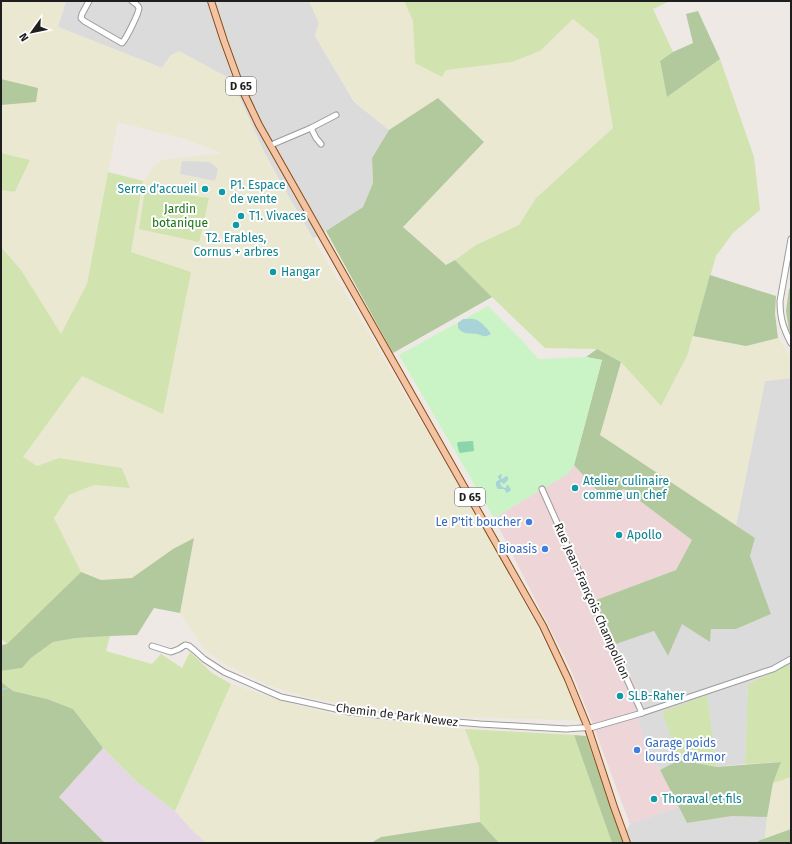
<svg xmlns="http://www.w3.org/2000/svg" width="792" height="844" font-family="'Fira Sans',sans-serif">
<rect width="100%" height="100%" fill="#eee9e5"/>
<g fill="#dcdbdb">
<polygon points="66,1 309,1 319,23 315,36 354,102 389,130 372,158 373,183 363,207 313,239 290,199 265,154 231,79 171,55 162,68 58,27"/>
<polygon points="791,378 791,663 748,684 745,764 717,767 707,696 662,712 679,760 660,770 652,759 634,710 645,706 616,644 654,631 668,656 682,623 710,641 711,629 736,629 771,614 750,556 755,538 736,525 765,381"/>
<polygon points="679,807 687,823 732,816 767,817 765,838 758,841 758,843 623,843 621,840 630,824"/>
</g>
<polygon fill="#edd5d8" points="574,465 603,497 624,489 692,540 676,570 596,600 645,706 634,710 652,758 660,770 679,807 630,824 591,720 571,670 494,518 569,473"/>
<polygon fill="#e6d7e6" points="103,748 137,782 175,811 194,832 207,843 105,843 59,797"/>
<g fill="#ebe8d2">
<polygon points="1,1 66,1 58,27 162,68 171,55 179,51 231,79 265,154 290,199 486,532 564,678 582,721 563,720 461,717 368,708 305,697 268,685 226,665 205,650 180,613 194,539 173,549 132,578 101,580 81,572 54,518 69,495 94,485 130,488 123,468 59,458 37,466 23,457 82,376 163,414 131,252 143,181 152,168 162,160 222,153 185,139 118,122 87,284 61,335 21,270 1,247 1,190 16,192 30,160 1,153 1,105 11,103 38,88 1,79"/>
<polygon points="309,1 404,1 413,21 415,62 446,70 512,62 540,51 573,19 598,39 613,128 536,198 519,225 476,245 447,265 403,227 484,142 438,98 389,130 355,102 315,36 319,23"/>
<polygon points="693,336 746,346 778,338 791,357 791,378 765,381 736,525 600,435 621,362 661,406 687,356"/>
<polygon points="231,684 282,701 341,716 437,725 465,729 479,767 480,822 381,837 371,843 207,843 194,832 175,811"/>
<polygon points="791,777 791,829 765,838 767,817 773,783"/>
</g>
<g fill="#d1e3af">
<polygon points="404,1 670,1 653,9 673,52 660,61 667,97 720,59 754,157 760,210 733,233 716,256 687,356 661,406 621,362 597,349 545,348 492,297 455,260 476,245 519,225 536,198 613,128 598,39 573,19 540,51 512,62 446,70 442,77 415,63 413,21"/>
<polygon points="1,153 30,160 15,192 1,190"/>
<polygon points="108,172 143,181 131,252 191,272 163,414 82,376 23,457 37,466 59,458 122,468 130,488 94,485 69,495 54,518 81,572 7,644 1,639 1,247 21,270 61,334 87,284"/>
<polygon points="145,189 209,198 199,242 139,229"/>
<polygon points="110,636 106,651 152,664 161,654 182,668 190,652 212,673 231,684 175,811 137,782 103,748 73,709 47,699 13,691 1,682 1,671 22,668 31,658 53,642 76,638"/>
<polygon points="791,663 791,777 773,783 781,762 745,764 748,684"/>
<polygon points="707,695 717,767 679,760 662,712"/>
<polygon points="465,729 574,735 612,843 499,843 480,822 479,767"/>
</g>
<g fill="#b1c99d">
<polygon points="698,11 720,59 667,97 660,61 673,52 693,43 686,14"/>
<polygon points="1,79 38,88 36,102 1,105"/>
<polygon points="438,98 484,142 403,227 446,265 455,260 492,297 393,353 326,231 363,207 373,183 372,158 389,130"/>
<polygon points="710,275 776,296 775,314 778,338 746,346 693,336"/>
<polygon points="791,288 791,330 789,331 786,311 789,289"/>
<polygon points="597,349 621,362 600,435 755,538 750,556 771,614 736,629 711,629 710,642 682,624 668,656 654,631 616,644 596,600 676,570 692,540 624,489 603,497 574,465 602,360 586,357"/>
<polygon points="194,538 180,613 154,608 137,635 110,636 76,638 53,642 31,658 22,668 1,671 1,645 7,644 81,572 101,580 132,578 173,549"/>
<polygon points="1,682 13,691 47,699 73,709 103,748 59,797 105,843 1,843"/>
<polygon points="574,735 586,736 623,843 612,843"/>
<polygon points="679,760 717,767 781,762 773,783 767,817 732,816 687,823 660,770"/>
<polygon points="480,822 499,843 371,843 381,837"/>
<polygon points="791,829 791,843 758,843 758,841"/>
</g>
<polygon fill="#caf4c5" points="488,306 521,339 538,359 586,357 602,360 574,465 569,473 494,518 399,355"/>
<polygon fill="#8ad5ab" points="472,441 473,441 474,450 474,451 460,453 459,452 457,444 458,442"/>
<polygon fill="#dadada" points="182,161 210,162 218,169 215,181 180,174"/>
<g fill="#a9d4d7">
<path d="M463,319C467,319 472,318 477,320C481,322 489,330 491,334C484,338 484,336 477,334C469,333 464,335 458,328V323Z"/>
<path d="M501,474L502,475L501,478L502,479L506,476L508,477V480L504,484L501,482L500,483C501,486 503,488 506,488V486L507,485L509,486L511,490L507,493L504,489H498L496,486V482L500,479L498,478V476Z"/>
</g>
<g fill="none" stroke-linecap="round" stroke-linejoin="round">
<polyline stroke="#a9d4d7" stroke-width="1.5" points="1,690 7,688"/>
<defs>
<g id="minor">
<path d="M89,1L82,14L81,18L84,21L122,43C126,39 139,13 139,8C138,5 135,3 132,1"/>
<polyline points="311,128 316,138 321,144"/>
<polyline points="271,145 311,128 336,115"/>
<path d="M791,239L780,301C780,318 783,328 791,343"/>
<polyline points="542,489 642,713"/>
<path d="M152,646L171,652L179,649L185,645L189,646L194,650L204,659L224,672L281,697L300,701L349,712L386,716L480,724L566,729C574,729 582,727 590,728L642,713L758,674L773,669L791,659"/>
</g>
<polyline id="major" points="211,1 224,41 240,85 259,125 543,626 568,679 588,728 614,807 627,843"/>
</defs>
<use href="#minor" stroke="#9b9b9b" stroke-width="7"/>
<use href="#major" stroke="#884b0f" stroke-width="8"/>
<use href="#minor" stroke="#fff" stroke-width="5"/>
<use href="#major" stroke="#f2c4a5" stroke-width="6"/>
</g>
<g fill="#0f9aa8" stroke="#fff" stroke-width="1.5">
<circle cx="205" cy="189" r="4"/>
<circle cx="222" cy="192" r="4"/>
<circle cx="241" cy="216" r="4"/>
<circle cx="236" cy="225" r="4"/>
<circle cx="273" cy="272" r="4"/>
<circle cx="575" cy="488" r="4"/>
<circle cx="619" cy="535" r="4"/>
<circle cx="620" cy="696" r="4"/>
<circle cx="654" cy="799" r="4"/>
</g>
<g fill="#3f7fe0" stroke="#fff" stroke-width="1.5">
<circle cx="529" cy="522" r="4"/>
<circle cx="545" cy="549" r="4"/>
<circle cx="637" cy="750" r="4"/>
</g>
<g text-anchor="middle" stroke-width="4" stroke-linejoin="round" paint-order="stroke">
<g fill="#fff" stroke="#626262" stroke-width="1">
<rect x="226" y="77" width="30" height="18" rx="3"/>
<rect x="455" y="488" width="30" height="18" rx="3"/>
</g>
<g font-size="11" font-weight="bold" fill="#1e1e1e">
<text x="241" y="90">D 65</text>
<text x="470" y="501">D 65</text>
</g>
<g font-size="12" fill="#0d838f" stroke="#fff" text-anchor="start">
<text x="230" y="189">P1. Espace<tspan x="230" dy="14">de vente</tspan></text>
<text x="197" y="193" text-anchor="end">Serre d'accueil</text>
<text x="249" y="220">T1. Vivaces</text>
<text x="236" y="242" text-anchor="middle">T2. Erables,<tspan x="236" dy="14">Cornus + arbres</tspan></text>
<text x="281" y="276">Hangar</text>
<text x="583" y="485">Atelier culinaire<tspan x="583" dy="14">comme un chef</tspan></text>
<text x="627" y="539">Apollo</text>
<text x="628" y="700">SLB-Raher</text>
<text x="662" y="803">Thoraval et fils</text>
</g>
<g font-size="12" fill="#1e7116" stroke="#fff">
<text x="180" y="213">Jardin<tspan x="180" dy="14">botanique</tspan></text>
</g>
<g font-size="12" fill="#366cbe" stroke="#fff" text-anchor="end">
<text x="521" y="526">Le P'tit boucher</text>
<text x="537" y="553">Bioasis</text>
<text x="645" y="747" text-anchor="start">Garage poids<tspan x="645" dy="14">lourds d'Armor</tspan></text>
</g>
<g font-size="12" fill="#1e1e1e" stroke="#fff">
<text transform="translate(592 601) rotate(66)" y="4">Rue Jean-François Champollion</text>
<text transform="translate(397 715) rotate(7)" y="4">Chemin de Park Newez</text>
</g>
</g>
<rect width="792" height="844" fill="none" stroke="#1e1e1e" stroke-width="4"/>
<g transform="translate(32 32) rotate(237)" stroke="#ffffff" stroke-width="3" paint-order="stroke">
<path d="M0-3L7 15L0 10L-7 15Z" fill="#1e1e1e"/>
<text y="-6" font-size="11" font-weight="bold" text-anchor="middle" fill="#1e1e1e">N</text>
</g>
</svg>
